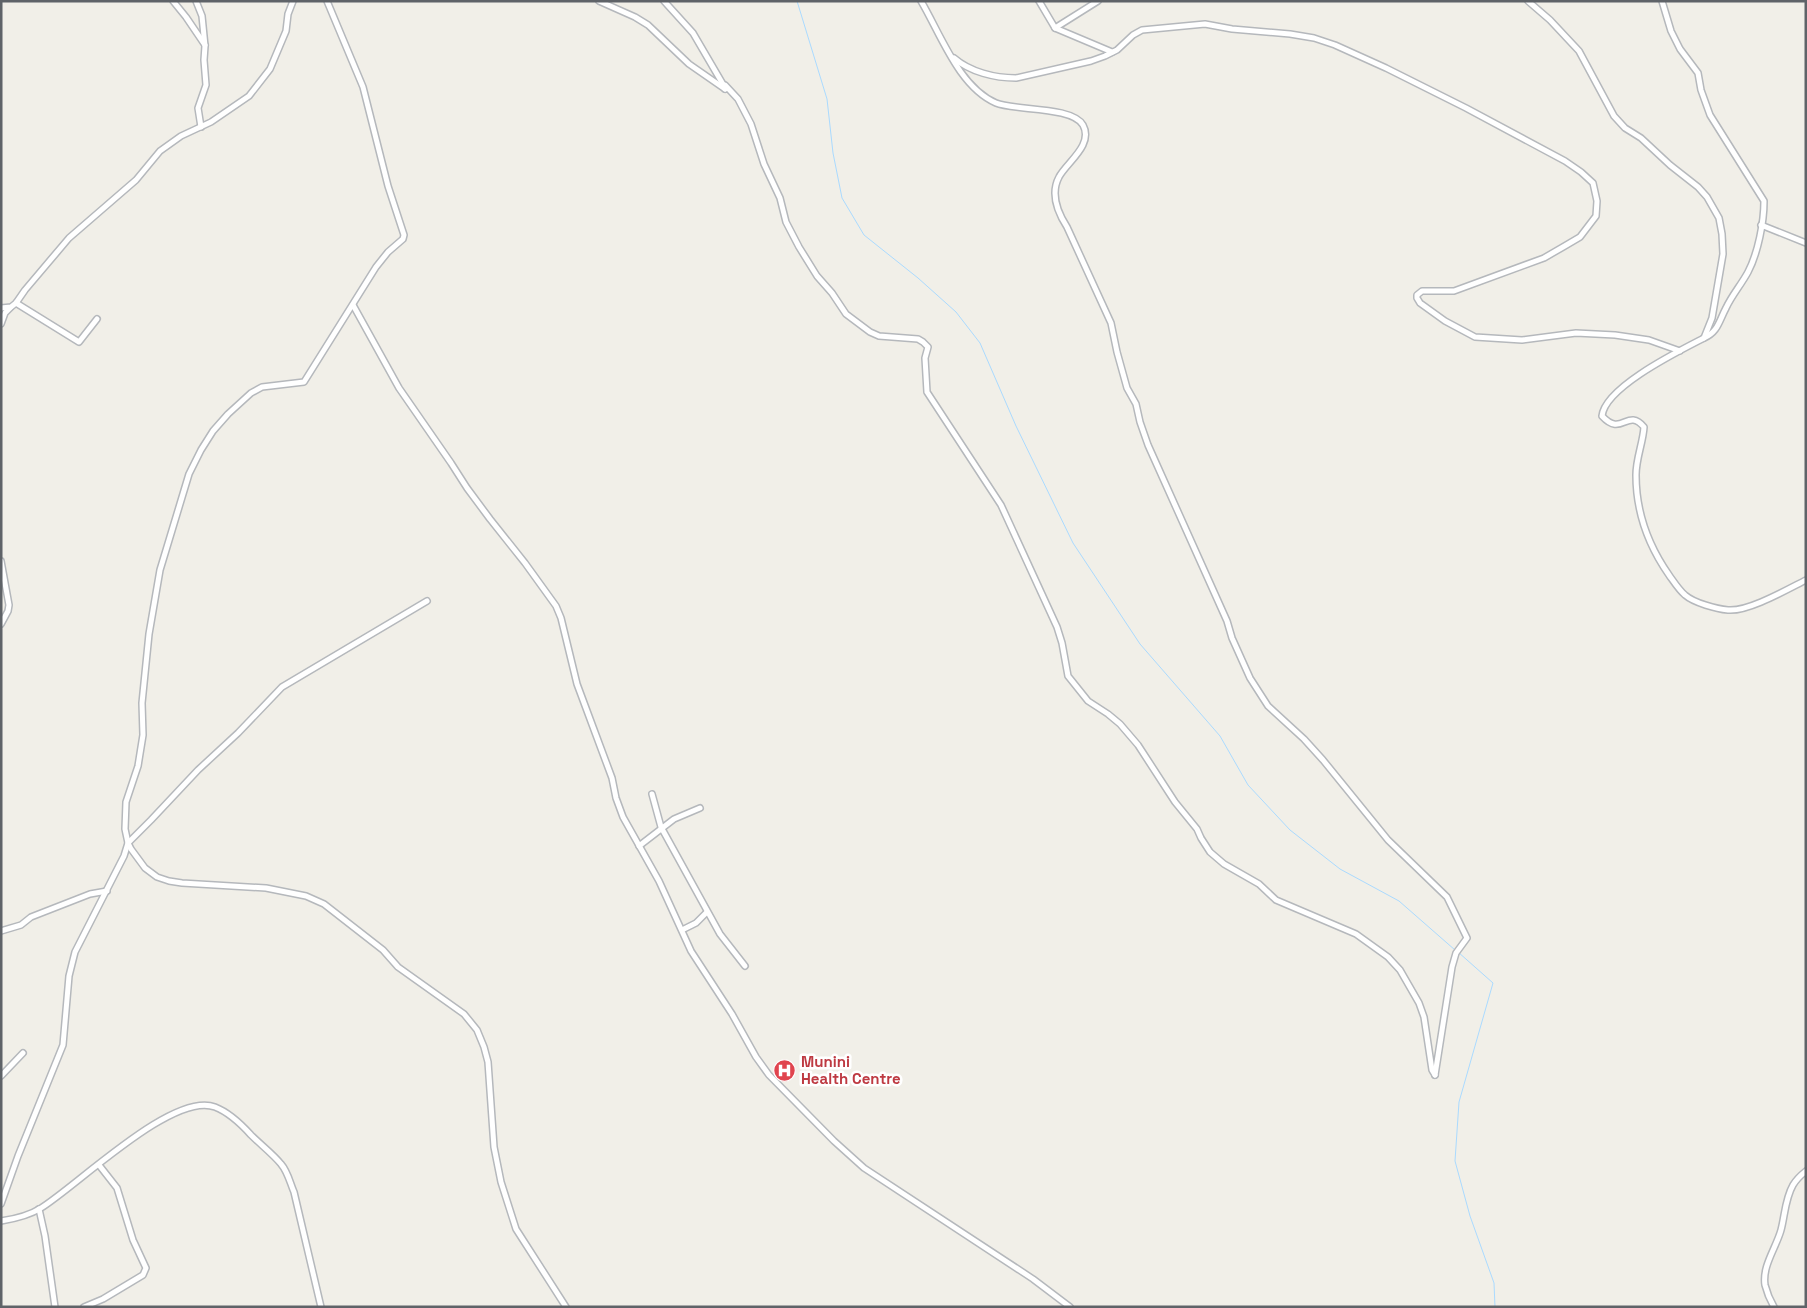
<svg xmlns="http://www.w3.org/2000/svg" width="1807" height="1308" font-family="'Space Grotesk',sans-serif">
<rect width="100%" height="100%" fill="#f1efe8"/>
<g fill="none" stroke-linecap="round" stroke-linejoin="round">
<g stroke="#aadaff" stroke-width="1">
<polyline points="797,1 827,99 833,153 842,198 864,235 918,278 956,312 980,343 1016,426 1073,543 1140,644 1220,736 1248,785 1290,830 1340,869 1399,901 1455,950"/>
<polyline points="1458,952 1493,983 1459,1102 1455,1161 1470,1216 1494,1283 1495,1307"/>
</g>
<defs>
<g id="minor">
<polyline points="173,1 186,17 205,45"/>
<polyline points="196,1 202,16 205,46 204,60 206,85 198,108 201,127"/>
<polyline points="327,1 363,87 388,186 404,235 403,239 388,252 376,267 304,382 262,387 251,393 228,414 213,431 201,450 189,474 160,570 149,634 142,703 143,735 138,766 126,802 125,829 128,843 131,849 145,868 157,877 169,881 182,883 266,888 306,896 324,904 383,950 398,967 464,1014 477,1030 484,1047 488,1062 494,1147 501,1182 516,1229 566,1307"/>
<polyline points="599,1 635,17 648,25 689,64 725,89"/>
<polyline points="664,1 693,33 724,86"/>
<path d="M921,1C941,35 959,87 996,103C1015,111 1072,106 1083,125C1094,145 1066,163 1059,177C1050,194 1058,213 1067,227L1111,323L1117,352L1127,388L1136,404L1140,422L1148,445L1227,621L1232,638L1250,678L1268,706L1304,739L1323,760L1388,840L1447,897L1467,938L1456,953L1452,967L1435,1075"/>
<polyline points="1039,1 1055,28 1112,52"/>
<path d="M1528,1L1550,20L1579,51L1614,116L1625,128L1641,138L1670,165L1698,187L1707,197L1719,218L1722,234L1723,254L1712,318L1704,338C1679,351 1605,387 1602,416C1622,438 1627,407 1644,427C1643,443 1636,458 1636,475C1636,512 1648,545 1669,575C1674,582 1679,590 1685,595C1694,603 1717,609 1728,610C1748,612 1788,589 1806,580"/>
<path d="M1662,1L1671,31L1680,49L1698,73L1701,90L1710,115L1764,201C1764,222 1758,253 1748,272C1741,285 1732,295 1726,308C1719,321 1718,332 1704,338"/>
<polyline points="1055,28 1098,1"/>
<path d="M954,58C970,72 995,78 1016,78L1091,61L1105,56L1117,50L1133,35L1142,30L1205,24L1232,29L1290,34L1314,38L1335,45L1386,68L1466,108L1565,161L1581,172L1593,183L1597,201L1596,216L1580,237L1563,247L1544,258L1454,291H1422L1417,295V298L1420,303L1445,321L1475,337L1522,340L1576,333L1615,335L1649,340L1680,351"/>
<polyline points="725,89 725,85 738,99 751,124 764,164 780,198 786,222 799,247 817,276 832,293 846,314 870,332 879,336 918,339 923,342 928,347 925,358 927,392 1001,505 1057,627 1062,643 1068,676 1088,701 1108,714 1120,724 1138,745 1175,802 1197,829 1201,838 1210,852 1224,864 1259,884 1276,900 1356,934 1388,957 1400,970 1419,1003 1424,1017 1432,1070 1435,1075"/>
<polyline points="1761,225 1806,243"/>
<polyline points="16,303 79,342 97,319"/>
<polyline points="353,305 399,388 451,463 467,488 490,519 525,563 556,606 561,618 577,684 612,778 616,798 623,817 659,881 691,951 732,1014 756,1057 769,1075 834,1141 864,1168 1033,1279 1070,1307"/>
<polyline points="1,308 11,307 16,303 25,290 69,238 136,180 160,151 181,136 211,122 249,96 270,69 286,31 288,14 293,1"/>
<polyline points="1,324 5,313 10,308"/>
<polyline points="1,561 9,605 8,611 1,624"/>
<polyline points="652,794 661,827 720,934 745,966"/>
<polyline points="639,846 674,819 700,808"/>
<polyline points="682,930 696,923 707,912"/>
<polyline points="1,931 21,925 31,917 90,894 107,891"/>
<polyline points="1,1076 23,1053"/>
<polyline points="1,1204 18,1156 63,1045 69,976 75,952 124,856 128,843 151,820 198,770 238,733 282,687 427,601"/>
<polyline points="39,1209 45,1236 55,1307"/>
<path d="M1,1221C14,1219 30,1215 41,1208C77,1186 173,1091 215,1107C228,1112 242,1125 251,1135C261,1145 273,1154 281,1164C288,1172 290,1183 294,1192L321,1307"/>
<polyline points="84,1307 103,1299 143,1275 146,1268 133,1240 117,1188 99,1165"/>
<path d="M1774,1307C1770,1300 1767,1293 1765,1285C1762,1266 1776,1248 1781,1230C1785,1215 1785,1199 1793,1185C1796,1180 1801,1175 1806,1171"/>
</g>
</defs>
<use href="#minor" stroke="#b5b8bc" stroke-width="8"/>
<use href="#minor" stroke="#fff" stroke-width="5"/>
</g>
<defs>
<symbol id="hospital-disc" viewBox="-11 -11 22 22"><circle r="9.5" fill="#e0444e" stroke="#fff"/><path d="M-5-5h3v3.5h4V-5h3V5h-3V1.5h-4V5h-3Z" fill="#fff"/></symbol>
</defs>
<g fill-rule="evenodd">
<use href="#hospital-disc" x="772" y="1058" width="25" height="25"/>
</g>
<g text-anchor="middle" stroke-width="5" stroke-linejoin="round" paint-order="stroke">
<g font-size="15" font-weight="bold" fill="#be3a42" stroke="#fff" text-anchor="start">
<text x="801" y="1067">Munini<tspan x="801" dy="17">Health Centre</tspan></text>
</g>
</g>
<rect width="1807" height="1308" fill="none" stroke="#5f6368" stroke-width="5"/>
</svg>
